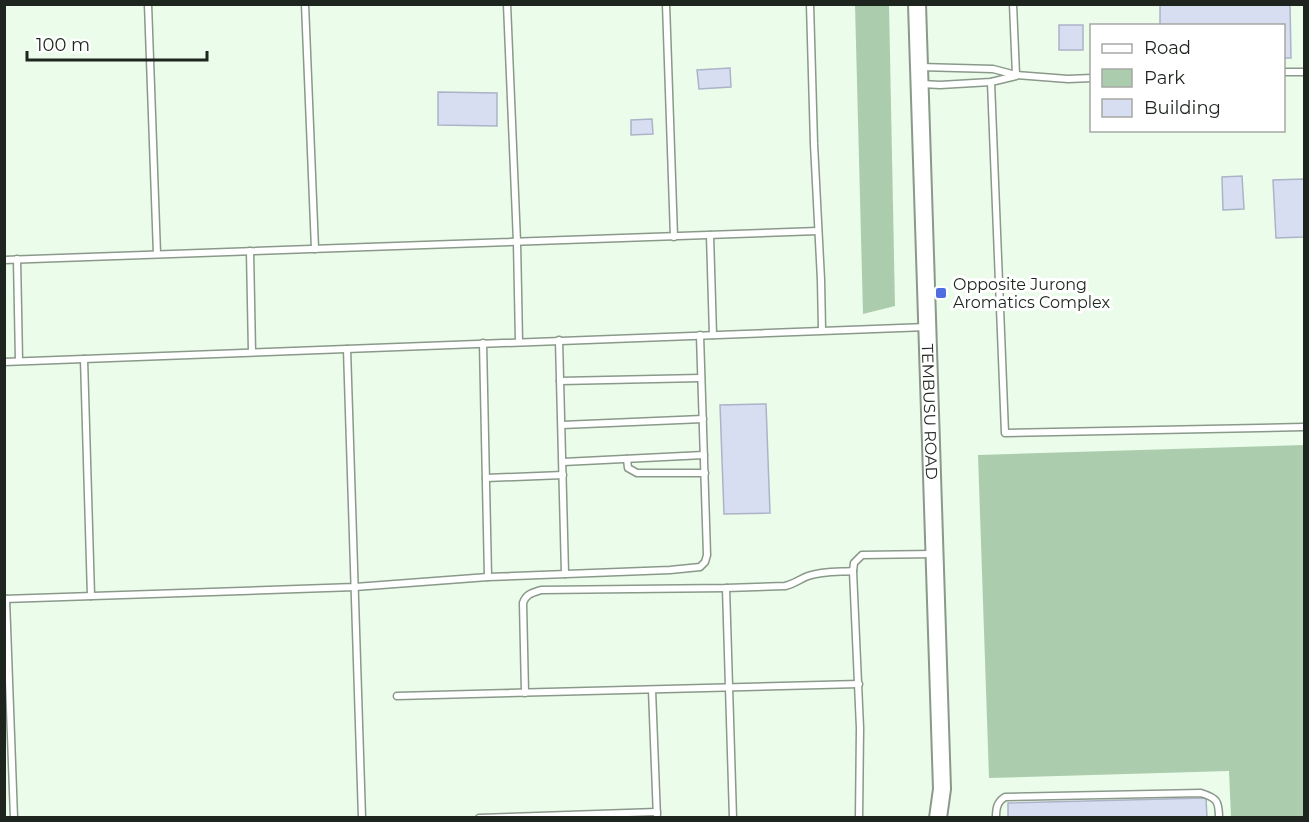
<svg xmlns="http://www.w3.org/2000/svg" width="1309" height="822" font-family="Montserrat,sans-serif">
<rect width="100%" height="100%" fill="#ebfceb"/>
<g fill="#accdad">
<polygon points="855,5 889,5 895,306 863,314"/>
<polygon points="1304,445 1304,817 1231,817 1229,771 989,778 978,455"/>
</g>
<g fill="#d7def2" stroke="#acb3c7" stroke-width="1.5">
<polygon points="1160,4 1290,4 1291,58 1284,58 1284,26 1160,26"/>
<rect x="1059" y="25" width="24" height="25"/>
<polygon points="730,68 731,87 699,89 697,70"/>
<polygon points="438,92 497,93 497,126 438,125"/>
<polygon points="652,119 653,134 631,135 631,120"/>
<polygon points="1242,176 1244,209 1223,210 1222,177"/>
<polygon points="1304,179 1304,237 1276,238 1273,180"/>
<polygon points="766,404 770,513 724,514 720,405"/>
<polygon points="1206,798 1207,818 1008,818 1008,803"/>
</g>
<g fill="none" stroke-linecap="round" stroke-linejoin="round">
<defs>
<g id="lane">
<polyline points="148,4 157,254"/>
<polyline points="305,4 315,249"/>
<polyline points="507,4 517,242 519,342"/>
<polyline points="666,4 674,237"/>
<polyline points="810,4 814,144 821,280 822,330"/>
<polyline points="1013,4 1016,75"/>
<polyline points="920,67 993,69 1016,75 1068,79 1092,78"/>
<polyline points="1284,72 1304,72"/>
<polyline points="991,82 1005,433 1304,427"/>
<polyline points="922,84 940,85 991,82 1016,76"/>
<polyline points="710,235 713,335"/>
<polyline points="250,251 252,352"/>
<polyline points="17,259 19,361"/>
<polyline points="4,260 818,231"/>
<polyline points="559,340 565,574"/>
<polyline points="483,343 488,577"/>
<polyline points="347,349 362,818"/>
<polyline points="84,359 91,596"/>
<polyline points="4,362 927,327"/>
<polyline points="560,381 701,378"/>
<polyline points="562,425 703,419"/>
<polyline points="627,459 628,468 637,473 705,473"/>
<polyline points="563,462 704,455"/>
<polyline points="486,478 563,475"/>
<polyline points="726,588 733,818"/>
<polyline points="4,599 355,587 488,577 670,570 700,567 705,562 707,555 700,335"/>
<polyline points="6,599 14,818"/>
<polyline points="652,690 657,818"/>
<path d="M525,693L523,603C526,594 532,593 541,590L726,588L785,586C794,584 800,579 808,576C822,571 839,572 853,571"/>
<polyline points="397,696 859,684"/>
<polyline points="479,818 657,812"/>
<polyline points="859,818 860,728 853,571 854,563 862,555 934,554"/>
<path d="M996,818C996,808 997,802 1005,797L1201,793C1217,798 1219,801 1219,818"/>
</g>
<g id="secondary">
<path id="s1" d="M917,4L942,789L938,818"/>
</g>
</defs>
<use href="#lane" stroke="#8a998a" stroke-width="9"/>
<use href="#secondary" stroke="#8a998a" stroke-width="20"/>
<use href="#lane" stroke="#fff" stroke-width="6"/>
<use href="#secondary" stroke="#fff" stroke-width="16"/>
</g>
<rect fill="#506de1" stroke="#fff" stroke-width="2" x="935" y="287" width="12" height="12" rx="3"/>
<g text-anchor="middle" stroke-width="6" stroke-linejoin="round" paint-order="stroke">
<g font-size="16" fill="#1e251f" stroke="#fff" text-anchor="start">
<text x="953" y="290">Opposite Jurong<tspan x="953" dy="18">Aromatics Complex</tspan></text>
</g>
<g font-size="16" fill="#1e251f" stroke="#fff">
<text dy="6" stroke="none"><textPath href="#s1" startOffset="408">TEMBUSU ROAD</textPath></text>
</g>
</g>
<rect width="1309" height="822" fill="none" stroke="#1e251f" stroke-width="12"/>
<rect x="1090" y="24" width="195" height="108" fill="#ffffff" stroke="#a5a8a5" stroke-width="1.5"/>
<rect x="1102" y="44" width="30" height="9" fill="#ffffff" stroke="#a5a8a5" stroke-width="1.5"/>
<text x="1144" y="54" font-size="18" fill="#1e251f">Road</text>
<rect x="1102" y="69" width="30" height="18" fill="#accdad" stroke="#a5a8a5" stroke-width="1.5"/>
<text x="1144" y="84" font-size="18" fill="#1e251f">Park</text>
<rect x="1102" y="99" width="30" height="18" fill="#d7def2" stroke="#a5a8a5" stroke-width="1.5"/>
<text x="1144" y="114" font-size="18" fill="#1e251f">Building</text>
<path d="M27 51v9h180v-9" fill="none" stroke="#1e251f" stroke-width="3"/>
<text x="36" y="51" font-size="18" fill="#1e251f" stroke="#ffffff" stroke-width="4.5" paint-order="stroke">100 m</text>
</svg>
